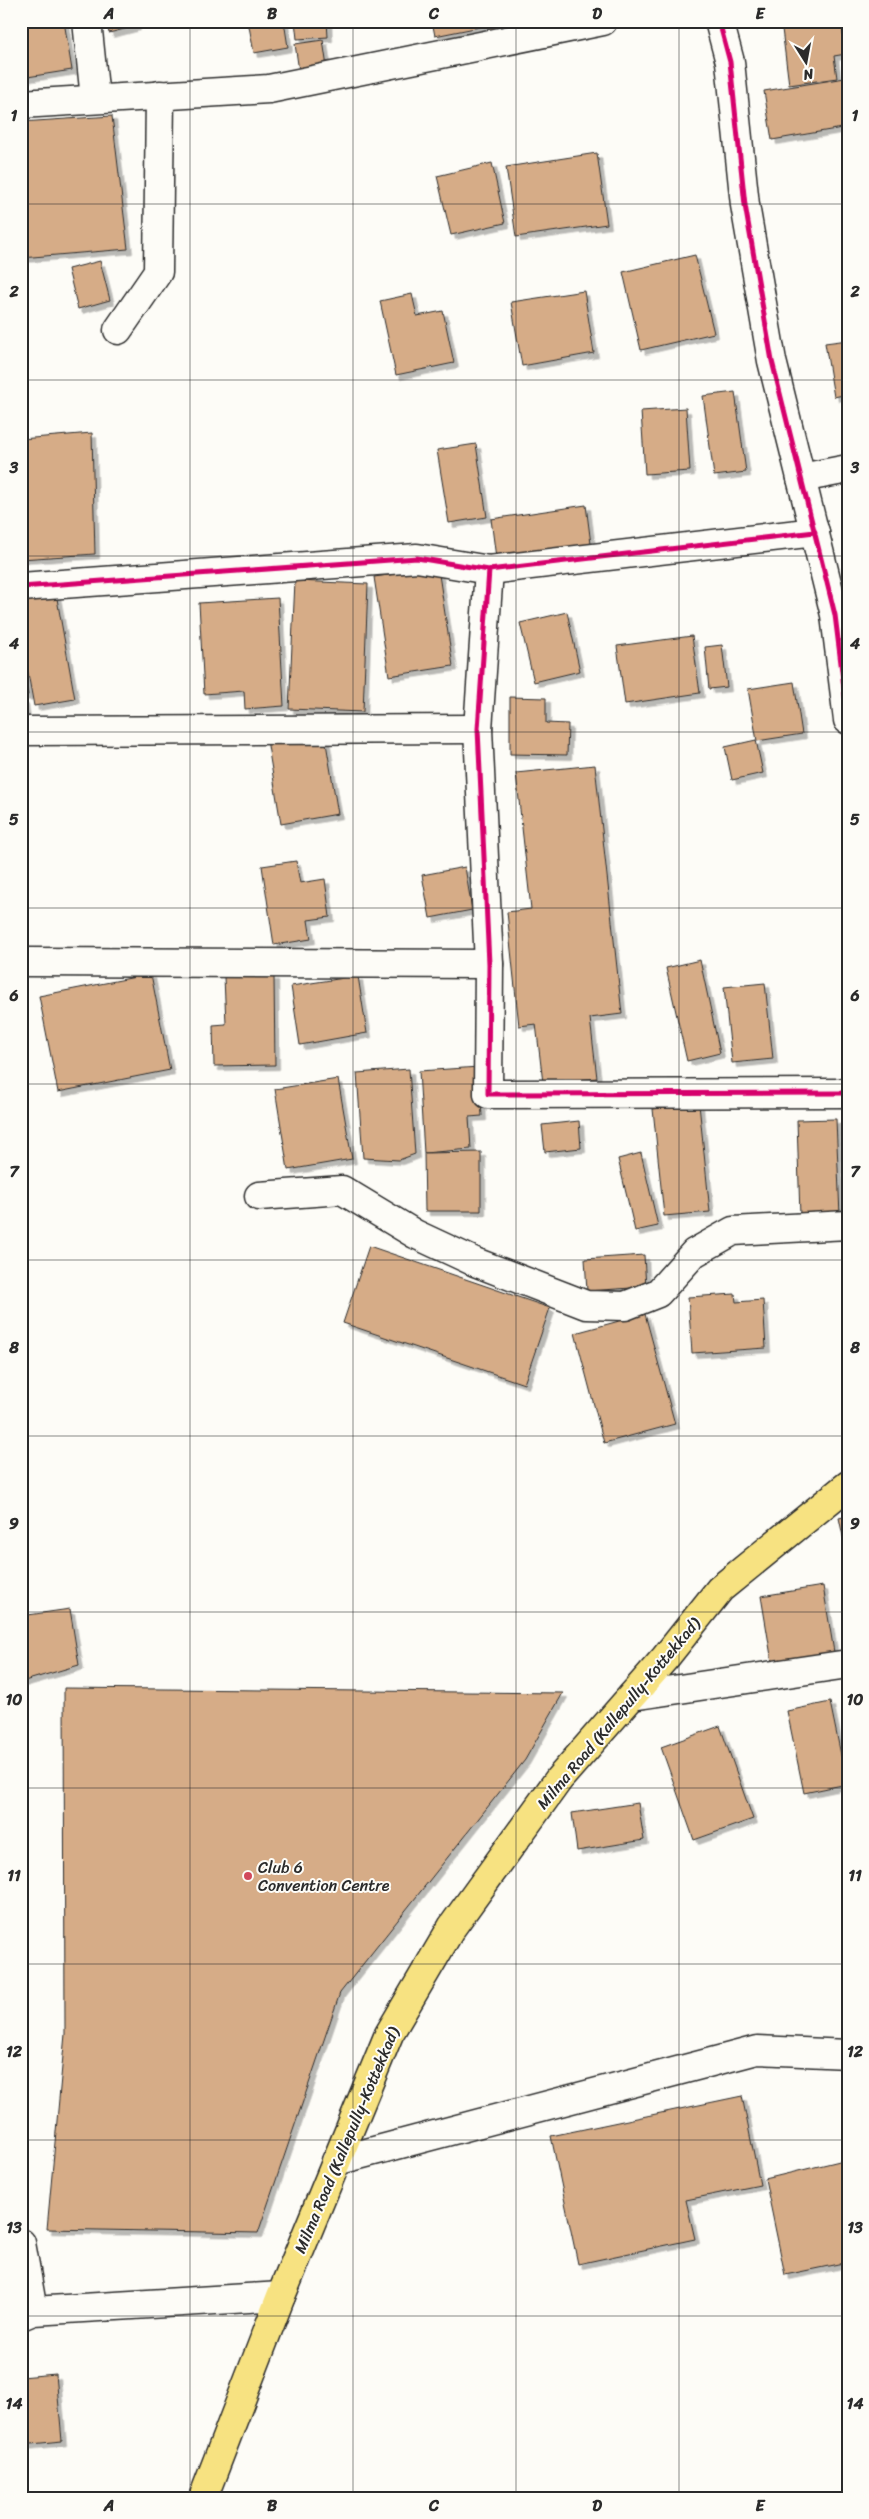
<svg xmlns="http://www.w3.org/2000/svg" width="869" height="2519" font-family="Sriracha,sans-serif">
<defs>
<filter id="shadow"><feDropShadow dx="4.5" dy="4.5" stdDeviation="0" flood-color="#0004"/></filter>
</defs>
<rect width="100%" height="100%" fill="#fdfcf7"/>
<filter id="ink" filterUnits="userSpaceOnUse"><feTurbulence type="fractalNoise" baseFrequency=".02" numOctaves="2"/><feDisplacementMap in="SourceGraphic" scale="10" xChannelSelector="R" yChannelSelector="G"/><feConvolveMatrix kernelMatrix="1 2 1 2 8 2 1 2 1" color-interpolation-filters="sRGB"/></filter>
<g filter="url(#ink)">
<g fill="#d6ac87" stroke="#2b2b2b" filter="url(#shadow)">
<polygon points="21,21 64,21 72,70 21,78"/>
<polygon points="106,21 135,21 136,26 109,33"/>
<polygon points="248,21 284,21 288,47 254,53"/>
<polygon points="295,21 327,21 328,37 297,39"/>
<polygon points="432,21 484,21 485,26 435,36"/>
<polygon points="488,21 519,21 520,27 490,31"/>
<polygon points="781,21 841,21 846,54 834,56 837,78 789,85"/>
<polygon points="323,40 327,67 299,71 295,44"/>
<polygon points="845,78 848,95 848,127 772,140 764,91"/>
<polygon points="112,116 128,249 21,258 21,122"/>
<polygon points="597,153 607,224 516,237 506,167"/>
<polygon points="492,163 505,223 451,235 437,176"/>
<polygon points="848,232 848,251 843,233"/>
<polygon points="695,255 714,333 641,350 623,272"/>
<polygon points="100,261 110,300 78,309 68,269"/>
<polygon points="584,291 594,353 522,366 511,302"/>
<polygon points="412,294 417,316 443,311 454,363 396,375 380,301"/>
<polygon points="848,340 848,394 834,397 825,343"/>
<polygon points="735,392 746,472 714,476 703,396"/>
<polygon points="686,408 690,471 645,474 641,411"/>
<polygon points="92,433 95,554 21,559 21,439"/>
<polygon points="476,444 487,517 449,523 437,450"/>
<polygon points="586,505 591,544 496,558 491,519"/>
<polygon points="438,568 453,666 389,676 374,577"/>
<polygon points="295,581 368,584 363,712 289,709"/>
<polygon points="56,593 75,699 34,706 21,635 21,600"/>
<polygon points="278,598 284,706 245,709 244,691 204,694 199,603"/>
<polygon points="567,612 580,671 534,682 520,623"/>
<polygon points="692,636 700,693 625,704 617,646"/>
<polygon points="722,645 727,687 709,689 705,647"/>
<polygon points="21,654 28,695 21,696"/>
<polygon points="794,682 802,734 757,741 748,689"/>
<polygon points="510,697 546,698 546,723 568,724 567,755 510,754"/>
<polygon points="21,700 24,700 26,714 21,715"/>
<polygon points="324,731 338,814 281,824 267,740"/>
<polygon points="756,740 763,773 732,780 725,747"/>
<polygon points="595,765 622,1014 590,1018 597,1078 543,1083 536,1024 519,1026 507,912 531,909 516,773"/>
<polygon points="296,861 300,883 325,879 330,917 308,920 311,939 274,945 262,866"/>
<polygon points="465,867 472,910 430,918 422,875"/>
<polygon points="700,960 720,1053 687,1061 666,968"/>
<polygon points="151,974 170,1070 58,1092 39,996"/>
<polygon points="274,976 275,1065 214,1066 213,1025 226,1024 224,977"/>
<polygon points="358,976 367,1033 300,1045 291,986"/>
<polygon points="765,983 773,1059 732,1063 724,987"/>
<polygon points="479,1067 482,1116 469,1117 471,1149 424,1153 419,1071"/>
<polygon points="409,1069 415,1154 399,1160 363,1158 357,1073"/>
<polygon points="338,1079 352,1159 288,1170 275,1089"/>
<polygon points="699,1104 710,1212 664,1216 653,1109"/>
<polygon points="836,1119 840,1216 800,1217 797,1120"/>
<polygon points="579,1121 581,1148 545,1152 542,1125"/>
<polygon points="481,1152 481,1211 425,1211 424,1153"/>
<polygon points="641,1153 658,1226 635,1231 618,1159"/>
<polygon points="369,1246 550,1308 524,1384 343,1323"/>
<polygon points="644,1255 646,1287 587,1291 585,1259"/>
<polygon points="735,1294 736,1302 763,1300 766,1348 692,1353 688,1297"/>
<polygon points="645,1314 675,1424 604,1443 575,1333"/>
<polygon points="848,1516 848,1559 839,1518"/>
<polygon points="823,1586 834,1652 772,1662 761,1596"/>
<polygon points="70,1609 79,1665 21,1682 21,1616"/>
<polygon points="64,1688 563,1693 525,1760 340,1993 258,2233 47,2229 65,2034"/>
<polygon points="830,1702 847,1784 804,1793 787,1711"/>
<polygon points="720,1726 753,1819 694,1840 661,1747"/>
<polygon points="638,1803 644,1840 577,1851 572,1813"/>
<polygon points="742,2096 760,2185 686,2200 695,2239 578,2264 551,2136"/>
<polygon points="848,2159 848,2262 785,2275 765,2179"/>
<polygon points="56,2374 62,2441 21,2445 21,2377"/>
</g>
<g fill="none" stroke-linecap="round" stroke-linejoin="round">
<defs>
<g id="minor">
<polyline points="87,21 95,99"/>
<polyline points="719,21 730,62 745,205 772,361 835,615 848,720"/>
<polyline points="21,104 269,89 603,21"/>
<polyline points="118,330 158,272 160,95"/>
<polyline points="801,478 848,469"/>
<polyline points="489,570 478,729 489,964 488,1094 848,1093"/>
<polyline points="21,587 417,558 489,570 815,532"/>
<polyline points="21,731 478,729"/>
<polyline points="26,962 489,964"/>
<polyline points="259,1196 342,1190 415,1234 475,1262 586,1305 625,1306 658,1293 694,1253 733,1231 848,1225"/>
<polyline points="632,1696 848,1664"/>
<polyline points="336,2161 757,2050 848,2054"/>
<polyline points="21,2243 33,2311"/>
<polyline points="21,2316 33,2311 281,2296"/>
</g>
<polyline id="major" points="203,2498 281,2296 389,2034 452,1927 559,1779 665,1658 720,1589 848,1485"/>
</defs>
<use href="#minor" stroke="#2b2b2b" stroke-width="31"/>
<use href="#major" stroke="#2b2b2b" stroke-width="31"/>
<use href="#minor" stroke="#fdfcf7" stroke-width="28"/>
<use href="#major" stroke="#f7e281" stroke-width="28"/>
<defs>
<g id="cycleway">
<polyline points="719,21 730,62 745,205 772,361 835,615 848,720"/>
<polyline points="489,570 478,729 489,964 488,1094 848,1093"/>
<polyline points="21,587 417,558 489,570 815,532"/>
</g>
</defs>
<use href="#cycleway" stroke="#fdfcf7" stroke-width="8"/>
<use href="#cycleway" stroke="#d6006c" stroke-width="5"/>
</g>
</g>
<path fill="none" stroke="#2b2b2b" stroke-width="1" stroke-opacity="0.55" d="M190,21V2498M353,21V2498M516,21V2498M679,21V2498M21,204H848M21,380H848M21,556H848M21,732H848M21,908H848M21,1084H848M21,1260H848M21,1436H848M21,1612H848M21,1788H848M21,1964H848M21,2140H848M21,2316H848"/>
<circle fill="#d1495b" stroke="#fdfcf7" stroke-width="2" cx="248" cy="1876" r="5"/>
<g text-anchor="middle" stroke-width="4" stroke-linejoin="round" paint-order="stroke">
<g font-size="16" fill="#2b2b2b" stroke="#fdfcf7">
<text transform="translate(618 1713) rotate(-50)" y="6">Milma Road (Kallepully-Kottekkad)</text>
<text transform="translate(346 2140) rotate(-67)" y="6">Milma Road (Kallepully-Kottekkad)</text>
</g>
<g font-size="16" fill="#2b2b2b" stroke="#fdfcf7" text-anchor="start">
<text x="258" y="1873">Club 6<tspan x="258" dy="18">Convention Centre</tspan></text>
</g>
</g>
<rect width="869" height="2519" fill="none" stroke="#fdfcf7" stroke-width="55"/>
<g transform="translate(806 62) rotate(169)" stroke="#fdfcf7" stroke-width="4" paint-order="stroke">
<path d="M0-4L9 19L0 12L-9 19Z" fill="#2b2b2b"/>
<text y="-8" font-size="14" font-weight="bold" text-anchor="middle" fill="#2b2b2b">N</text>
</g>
<rect x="28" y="28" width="814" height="2464" fill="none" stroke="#2b2b2b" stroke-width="2"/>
<g font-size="16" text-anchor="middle" font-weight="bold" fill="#2b2b2b">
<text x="109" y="19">A</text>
<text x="272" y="19">B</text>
<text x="434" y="19">C</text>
<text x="597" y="19">D</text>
<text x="760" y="19">E</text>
<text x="14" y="121">1</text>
<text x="855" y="121">1</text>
<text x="14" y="297">2</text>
<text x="855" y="297">2</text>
<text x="14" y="473">3</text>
<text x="855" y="473">3</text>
<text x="14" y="649">4</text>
<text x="855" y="649">4</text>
<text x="14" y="825">5</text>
<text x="855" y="825">5</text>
<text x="14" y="1001">6</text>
<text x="855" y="1001">6</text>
<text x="14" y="1177">7</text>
<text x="855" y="1177">7</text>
<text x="14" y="1353">8</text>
<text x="855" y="1353">8</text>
<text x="14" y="1529">9</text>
<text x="855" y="1529">9</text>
<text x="14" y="1705">10</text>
<text x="855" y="1705">10</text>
<text x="14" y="1881">11</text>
<text x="855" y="1881">11</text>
<text x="14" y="2057">12</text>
<text x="855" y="2057">12</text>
<text x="14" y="2233">13</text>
<text x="855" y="2233">13</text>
<text x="14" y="2409">14</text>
<text x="855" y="2409">14</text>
<text x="109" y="2511">A</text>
<text x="272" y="2511">B</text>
<text x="434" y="2511">C</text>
<text x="597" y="2511">D</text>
<text x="760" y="2511">E</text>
</g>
</svg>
